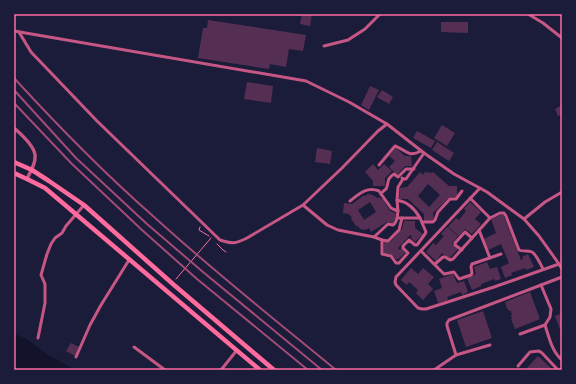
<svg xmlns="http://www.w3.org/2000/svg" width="576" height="384" font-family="'PT Sans Narrow',sans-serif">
<rect width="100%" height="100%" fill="#1b1b3a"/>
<polygon fill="#12122b" points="14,334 25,338 47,354 75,370 14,370"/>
<g fill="#542f53" fill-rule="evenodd">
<polygon points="302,14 312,14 310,26 300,24"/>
<polygon points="208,20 306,35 303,51 289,49 286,67 270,64 269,69 198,58 203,28 207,28"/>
<polygon points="441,22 468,22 468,33 441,32"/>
<polygon points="247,82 273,86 271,103 244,99"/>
<polygon points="370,86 379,90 369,110 361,105"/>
<polygon points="382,90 393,97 389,104 377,97"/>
<polygon points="562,105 562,114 558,116 555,109"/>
<polygon points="442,125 455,133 447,146 434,138"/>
<polygon points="417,131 435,141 431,148 413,138"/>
<polygon points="437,142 454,153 449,161 432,150"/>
<polygon points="317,148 332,151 330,164 315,162"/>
<polygon points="396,148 405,156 411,156 412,166 405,166 397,175 389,167 395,161 389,156"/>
<polygon points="373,164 378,170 384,164 392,171 385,178 385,186 373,186 373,181 365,172"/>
<path d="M420,172L423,175L425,172L432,173L433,172L449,186H457V197H450L433,213L434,221H424V214L408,199H399L400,188L407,187ZM428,184L440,195L429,207L418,196Z"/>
<path d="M368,194L373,195L377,198L379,197L381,199L382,198L390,211L396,213L394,223L387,222L371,232L369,228L366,230L360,229L358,226L357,227L351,219L352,218L349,214L343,213L344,203L352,204L364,195L365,196ZM370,202L376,212L364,220L358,210Z"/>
<polygon points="470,202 481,212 475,219 481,224 472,234 465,229 459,236 448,227 456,218 459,220 466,211 464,209"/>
<polygon points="503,214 521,260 523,259 522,257 528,254 534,267 526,270 525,268 511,273 512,275 505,278 501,267 509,263 501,244 488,250 484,239 496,233 491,219"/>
<polygon points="404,221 415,221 415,228 423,234 415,242 411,238 412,236 410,235 398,248 400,250 401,248 405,253 397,260 391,254 384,253 384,242 390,242 402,229"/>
<polygon points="447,227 458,236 452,244 458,249 449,259 442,253 436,261 426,252 433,243 436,245 444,236 441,234"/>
<polygon points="487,262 490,269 497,267 501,279 495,281 494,279 481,284 481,286 472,290 467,278 476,274 474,267"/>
<polygon points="411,268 418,274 423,268 434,277 428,284 433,289 423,300 416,293 418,290 409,282 407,285 401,280"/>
<polygon points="453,274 457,283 464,281 468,292 462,295 461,292 447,297 448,300 438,303 434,291 442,288 439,279"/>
<polygon points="530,292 540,319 515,329 511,319 512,319 511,316 512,315 511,311 509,311 508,309 507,309 505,302"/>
<polygon points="483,311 492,338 466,347 457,320"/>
<polygon points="562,313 562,334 555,316"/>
<polygon points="71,343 79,347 75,356 66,351"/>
<polygon points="538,356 553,370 525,370"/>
</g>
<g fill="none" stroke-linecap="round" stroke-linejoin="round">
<g stroke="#ff6b9d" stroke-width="1">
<polyline points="200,227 199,230 209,236"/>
<polyline points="217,244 223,250 226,252"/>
<polyline points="176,279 211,238"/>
</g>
<g stroke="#c65784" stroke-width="3">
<polyline points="528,14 543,23 562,38"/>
<polyline points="14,31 306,81 349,102 387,124 424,153 454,174 487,192 524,219 539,236 559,264 562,269"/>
<path d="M19,32L31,52L97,121L220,240C233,244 235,244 247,238L303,205L342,168L378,131L387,124"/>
<polyline points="324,46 348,40 365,29 380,14"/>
<path d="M379,165L395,146C407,150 407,158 421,151"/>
<polyline points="402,178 404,179 406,179 424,153"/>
<path d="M403,179L398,187L397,200C408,202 415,209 420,218"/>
<polyline points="480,188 396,277 395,282 396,285 418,308 422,309 426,309 494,287 559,264"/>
<path d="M381,194C381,193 386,189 386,189C390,182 385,180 394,174L398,177L406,169H414"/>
<path d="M470,198L490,218L500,213H504L506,216L519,250C523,252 528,250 532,252C536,254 541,265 543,269"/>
<polyline points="397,200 398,211"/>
<path d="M303,205L327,225L338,230L374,237L388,224L393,225C398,222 397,216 398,211L393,209L391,208L379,191C367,186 359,194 350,201"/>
<polyline points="524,219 545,202 562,192"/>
<polyline points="422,222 433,222 435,220 438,212 450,199 456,199 462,191"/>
<polyline points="479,230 490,258"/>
<polyline points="374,237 382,240 382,254 391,256 396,263 399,263 408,253 403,248 403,246 409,240 415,245 417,245 425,234 426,232 420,218 397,218"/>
<polyline points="382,240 388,241 399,230 402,218"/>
<polyline points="462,250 455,245 455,243 465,232 472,238"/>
<polyline points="421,251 444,274 454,272 459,279 471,275 472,273 471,267 472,264 501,254"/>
<polyline points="435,264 443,257 445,257 450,260 453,259 490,218"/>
<path d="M541,285L551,309L550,317L545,325C549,337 552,352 562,360"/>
<polyline points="520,334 545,325"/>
<polyline points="38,338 45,303 45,284 41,275 47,254 51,244 55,238 62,233 66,226 84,205"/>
<polyline points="134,347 165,370"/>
<polyline points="456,355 490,345"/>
<polyline points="76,357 90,325 101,305 129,260"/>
<polyline points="518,366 530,352 539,351 542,353 558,370"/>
<polyline points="221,370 237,350"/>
<polyline points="434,370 456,355 447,326 447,323 449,320 562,277"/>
</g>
<path stroke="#c65784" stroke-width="3.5" d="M14,128C21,134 37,148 35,158C35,165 30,172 27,179"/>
<g stroke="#ff6b9d" stroke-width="4.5">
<polyline points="14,162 32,170 49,181 84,205 174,285 274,370"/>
<polyline points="14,173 27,179 45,188 260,370"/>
</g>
<g stroke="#a44b75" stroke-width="2">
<path d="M14,78C58,126 104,173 153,216C212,270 274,319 336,370"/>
<polyline points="14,90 76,158 147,224 203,272 322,370"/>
<polyline points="14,103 72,164 142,230 197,279 308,370"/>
</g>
</g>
<rect width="576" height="384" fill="none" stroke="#1b1b3a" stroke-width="30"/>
<rect x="15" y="15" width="546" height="354" fill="none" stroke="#ff6b9d" stroke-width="1.5"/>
</svg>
